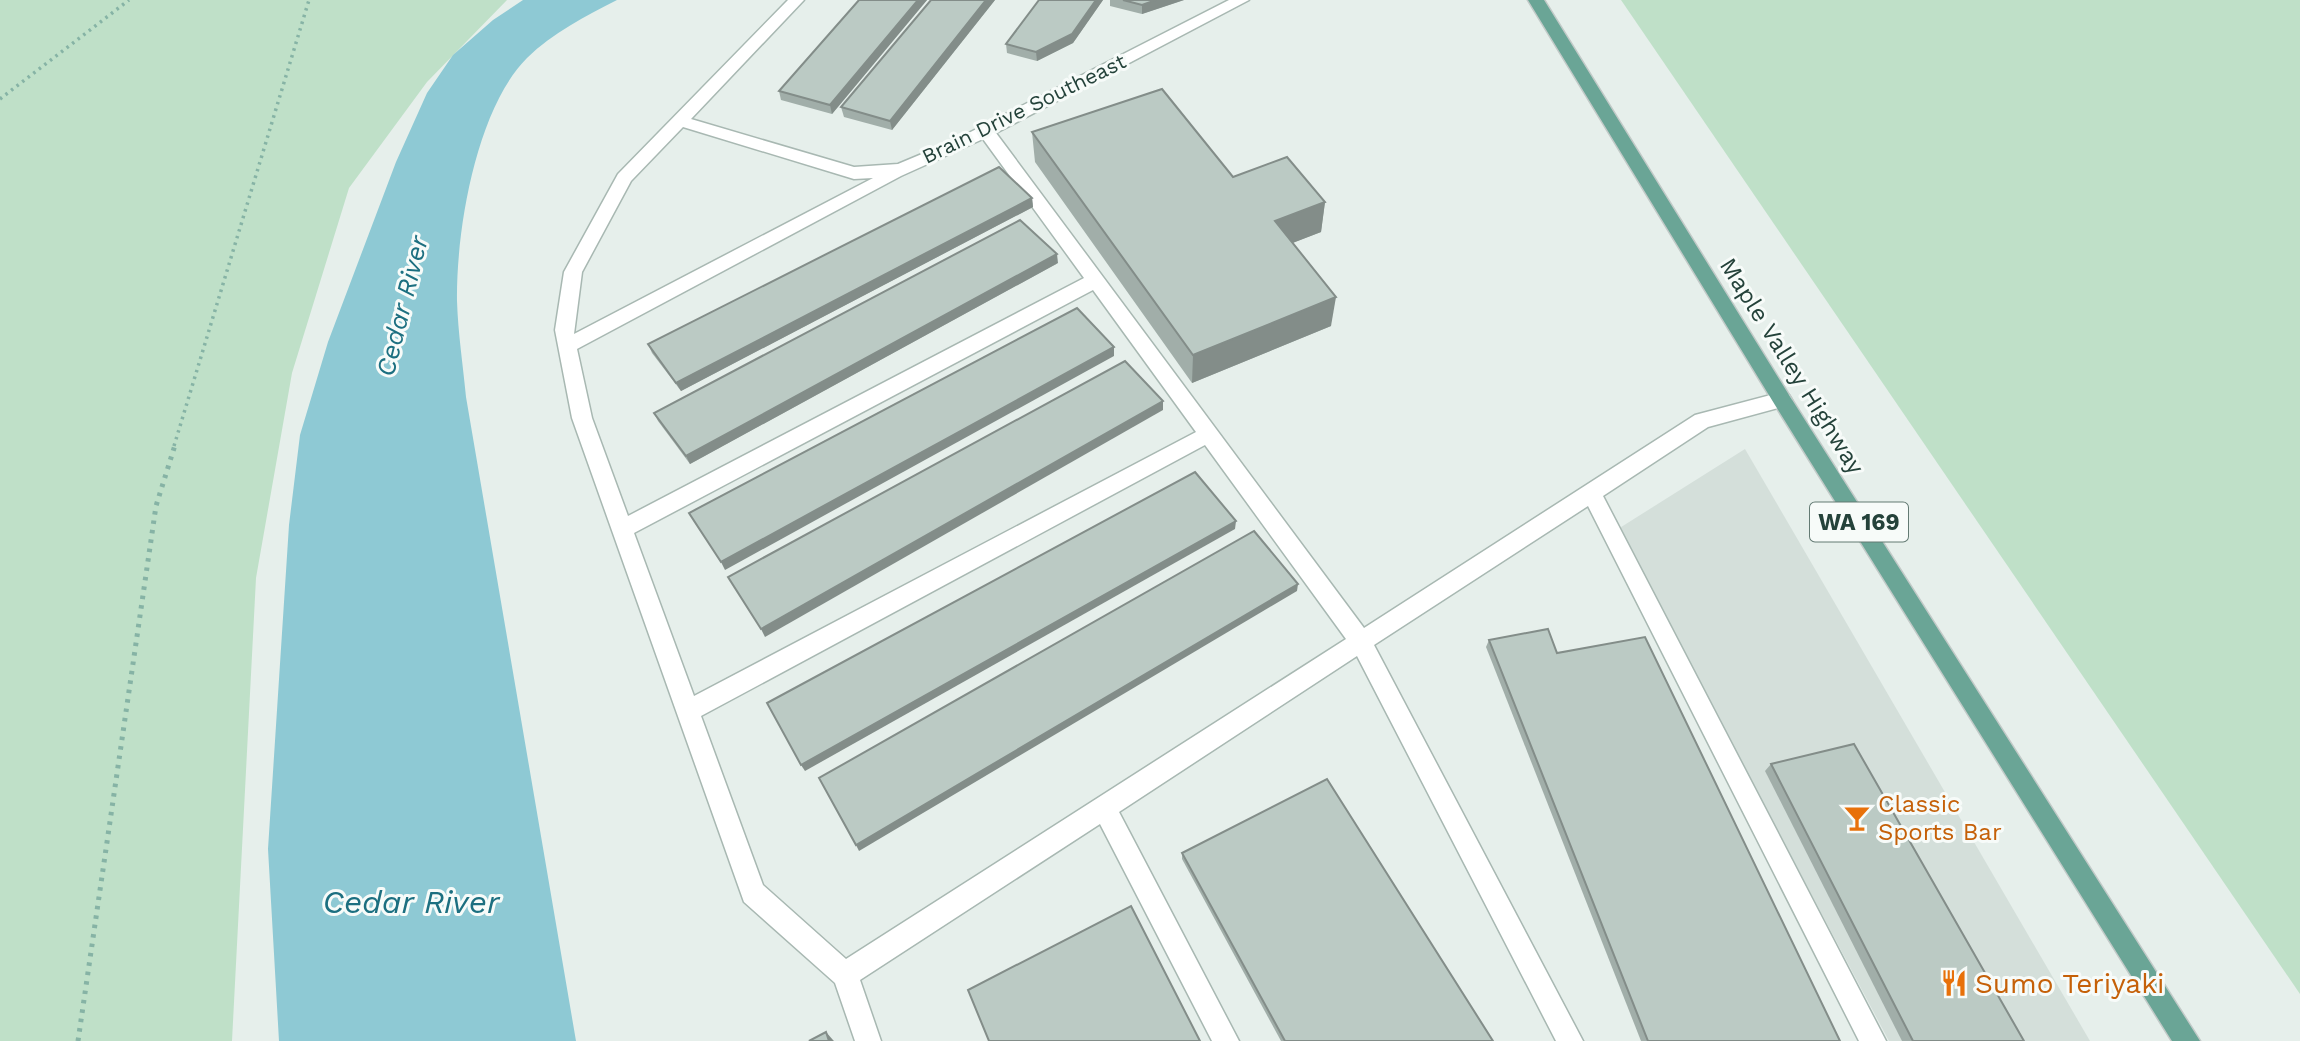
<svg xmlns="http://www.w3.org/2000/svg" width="2300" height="1041" font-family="'Work Sans',sans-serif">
<rect width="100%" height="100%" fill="#e6efeb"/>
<polygon fill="#d4dfda" points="1745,449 2090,1041 1889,1041 1618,529"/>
<g fill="#bfe0c8">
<polygon points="0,0 507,0 427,82 349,188 292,373 256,578 232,1041 0,1041"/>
<polygon points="1621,0 2300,0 2300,994"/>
</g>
<path fill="#8ec9d4" d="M523,0H617C586,16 552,33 527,58C476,109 456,231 457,301C458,333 463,365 466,397L576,1041H279L268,849L289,525L300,435L328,342L396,162L427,93L453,55L493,20Z"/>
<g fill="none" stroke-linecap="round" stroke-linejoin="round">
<defs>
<path id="minor" d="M788,0H804L691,119L854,167L898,164L953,141L1229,0H1249L996,133L1364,628L1695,415L1782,392L1789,395L1792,400L1789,405L1708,427L1603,496L1886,1041H1859L1588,506L1374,645L1583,1041H1556L1357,656L1119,812L1239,1041H1212L1100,824L860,980L881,1041H855L835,983L744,902L572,418L555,330L564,272L618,174ZM683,127L854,179L873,178L574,334L582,272L631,181ZM983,139L1084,278L628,516L592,418L577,349L901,176ZM1093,290L1196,432L694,696L634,533ZM1205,445L1346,639L846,959L763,885L701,716Z"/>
<polygon id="major" points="1528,0 1544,0 1789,395 2200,1041 2172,1041 1775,405"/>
</defs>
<use href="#minor" stroke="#a8b8b2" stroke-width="3"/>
<use href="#major" stroke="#c2cac8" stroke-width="3"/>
<g stroke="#86b3a5" stroke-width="3.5" stroke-dasharray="2.5 4.5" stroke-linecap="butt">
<polyline points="0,99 129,0"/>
<polyline points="174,446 309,0"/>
</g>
<polyline stroke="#86b3a5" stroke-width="5" stroke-dasharray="3.5 6" stroke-linecap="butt" points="78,1041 156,506 175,445"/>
<use href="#minor" fill="#fff" fill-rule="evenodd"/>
<use href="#major" fill="#6aa596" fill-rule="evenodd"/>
</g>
<g fill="#a1aea9">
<polygon points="859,0 927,0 832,114 781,100 779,91"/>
<polygon points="931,0 995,0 892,130 844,117 841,107"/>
<polygon points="1039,0 1103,0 1073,43 1037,61 1007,53 1006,44"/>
<polygon points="1110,0 1184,0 1142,14 1110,6"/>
<polygon points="1032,132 1233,177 1325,202 1321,232 1292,243 1331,326 1192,383 1035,162"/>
<polygon points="1032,198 1033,207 681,391 652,353 648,344"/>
<polygon points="1058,263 690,464 658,421 654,413"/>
<polygon points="1489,640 1557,653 1840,1041 1641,1041 1486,647"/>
<polygon points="1771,764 2024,1041 1902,1041 1765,771"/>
<polygon points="1182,853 1493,1041 1281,1041 1182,859"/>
</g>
<g fill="#838d89">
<polygon points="918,0 927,0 832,114 830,105"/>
<polygon points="986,0 995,0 892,130 890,121"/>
<polygon points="1096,0 1103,0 1073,43 1037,61 1036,52"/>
<polygon points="1156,0 1184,0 1142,14 1142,5"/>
<polygon points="1032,198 1033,207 681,391 676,383"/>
<polygon points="1325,202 1321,232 1272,251 1275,221"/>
<polygon points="1057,254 1058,263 690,464 686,456"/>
<polygon points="1336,297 1331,326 1192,383 1193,355"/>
<polygon points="1114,347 1114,356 725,570 721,562"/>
<polygon points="1163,401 1163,410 765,637 761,629"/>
<polygon points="1236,521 1235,529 805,771 801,765"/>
<polygon points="1298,584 1297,591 859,851 856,845"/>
<polygon points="826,1032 833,1040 834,1041 829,1041"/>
</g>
<g fill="#bbcac4" stroke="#838d89" stroke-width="2">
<polygon points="859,0 918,0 830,105 779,91"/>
<polygon points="931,0 986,0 890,121 841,107"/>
<polygon points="1039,0 1096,0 1072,34 1036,52 1006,44"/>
<polygon points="1123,0 1156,0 1142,5"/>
<polygon points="1162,89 1233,177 1287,157 1325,202 1275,221 1336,297 1193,355 1032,132"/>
<polygon points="999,167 1032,198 676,383 648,344"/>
<polygon points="1020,220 1057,254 686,456 654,413"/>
<polygon points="1077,308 1114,347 721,562 689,513"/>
<polygon points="1125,361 1163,401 761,629 728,577"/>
<polygon points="1195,472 1236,521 801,765 767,703"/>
<polygon points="1254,531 1298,584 856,845 819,778"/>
<polygon points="1548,629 1557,653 1645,637 1840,1041 1648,1041 1489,640"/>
<polygon points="1854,744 2024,1041 1913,1041 1771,764"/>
<polygon points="1327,779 1493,1041 1285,1041 1182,853"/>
<polygon points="1131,906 1200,1041 989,1041 968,990"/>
<polygon points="826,1032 829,1041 809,1041"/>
</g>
<defs>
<symbol id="bar-bare" viewBox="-9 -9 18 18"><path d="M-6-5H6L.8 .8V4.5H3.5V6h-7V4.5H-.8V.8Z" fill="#e8710a" stroke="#f7fbf9" stroke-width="2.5" paint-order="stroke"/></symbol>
<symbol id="restaurant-bare" viewBox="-9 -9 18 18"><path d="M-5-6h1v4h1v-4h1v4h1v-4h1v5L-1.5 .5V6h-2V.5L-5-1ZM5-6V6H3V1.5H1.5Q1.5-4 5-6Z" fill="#e8710a" stroke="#f7fbf9" stroke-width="2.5" paint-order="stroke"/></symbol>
</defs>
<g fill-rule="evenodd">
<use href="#bar-bare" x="1838" y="799" width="38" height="38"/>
<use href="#restaurant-bare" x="1935" y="964" width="38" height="38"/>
</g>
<g text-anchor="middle" stroke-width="6" stroke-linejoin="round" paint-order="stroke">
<g font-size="21" fill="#24423a" stroke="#f7fbf9">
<text transform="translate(1024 109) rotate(-26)" y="7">Brain Drive Southeast</text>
</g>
<rect fill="#f7fbf9" stroke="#637a73" stroke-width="2" x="1810" y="502.5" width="98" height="39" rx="5"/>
<g font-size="23" font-weight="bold" fill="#24423a">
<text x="1859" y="530">WA 169</text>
</g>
<g font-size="24" fill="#24423a" stroke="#f7fbf9">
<text transform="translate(1792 366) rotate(58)" y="8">Maple Valley Highway</text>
</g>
<g font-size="24" fill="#c56008" stroke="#f7fbf9" text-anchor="start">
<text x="1878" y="812">Classic<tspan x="1878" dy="28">Sports Bar</tspan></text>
</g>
<g font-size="26" font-style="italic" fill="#1c6f80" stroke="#f7fbf9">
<text transform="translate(402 306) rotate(-76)" y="9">Cedar River</text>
</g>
<g font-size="28" fill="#c56008" stroke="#f7fbf9" text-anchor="start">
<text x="1975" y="993">Sumo Teriyaki</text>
</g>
<g font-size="32" font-style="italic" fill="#1c6f80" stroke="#f7fbf9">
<text x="411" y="913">Cedar River</text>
</g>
</g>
</svg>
